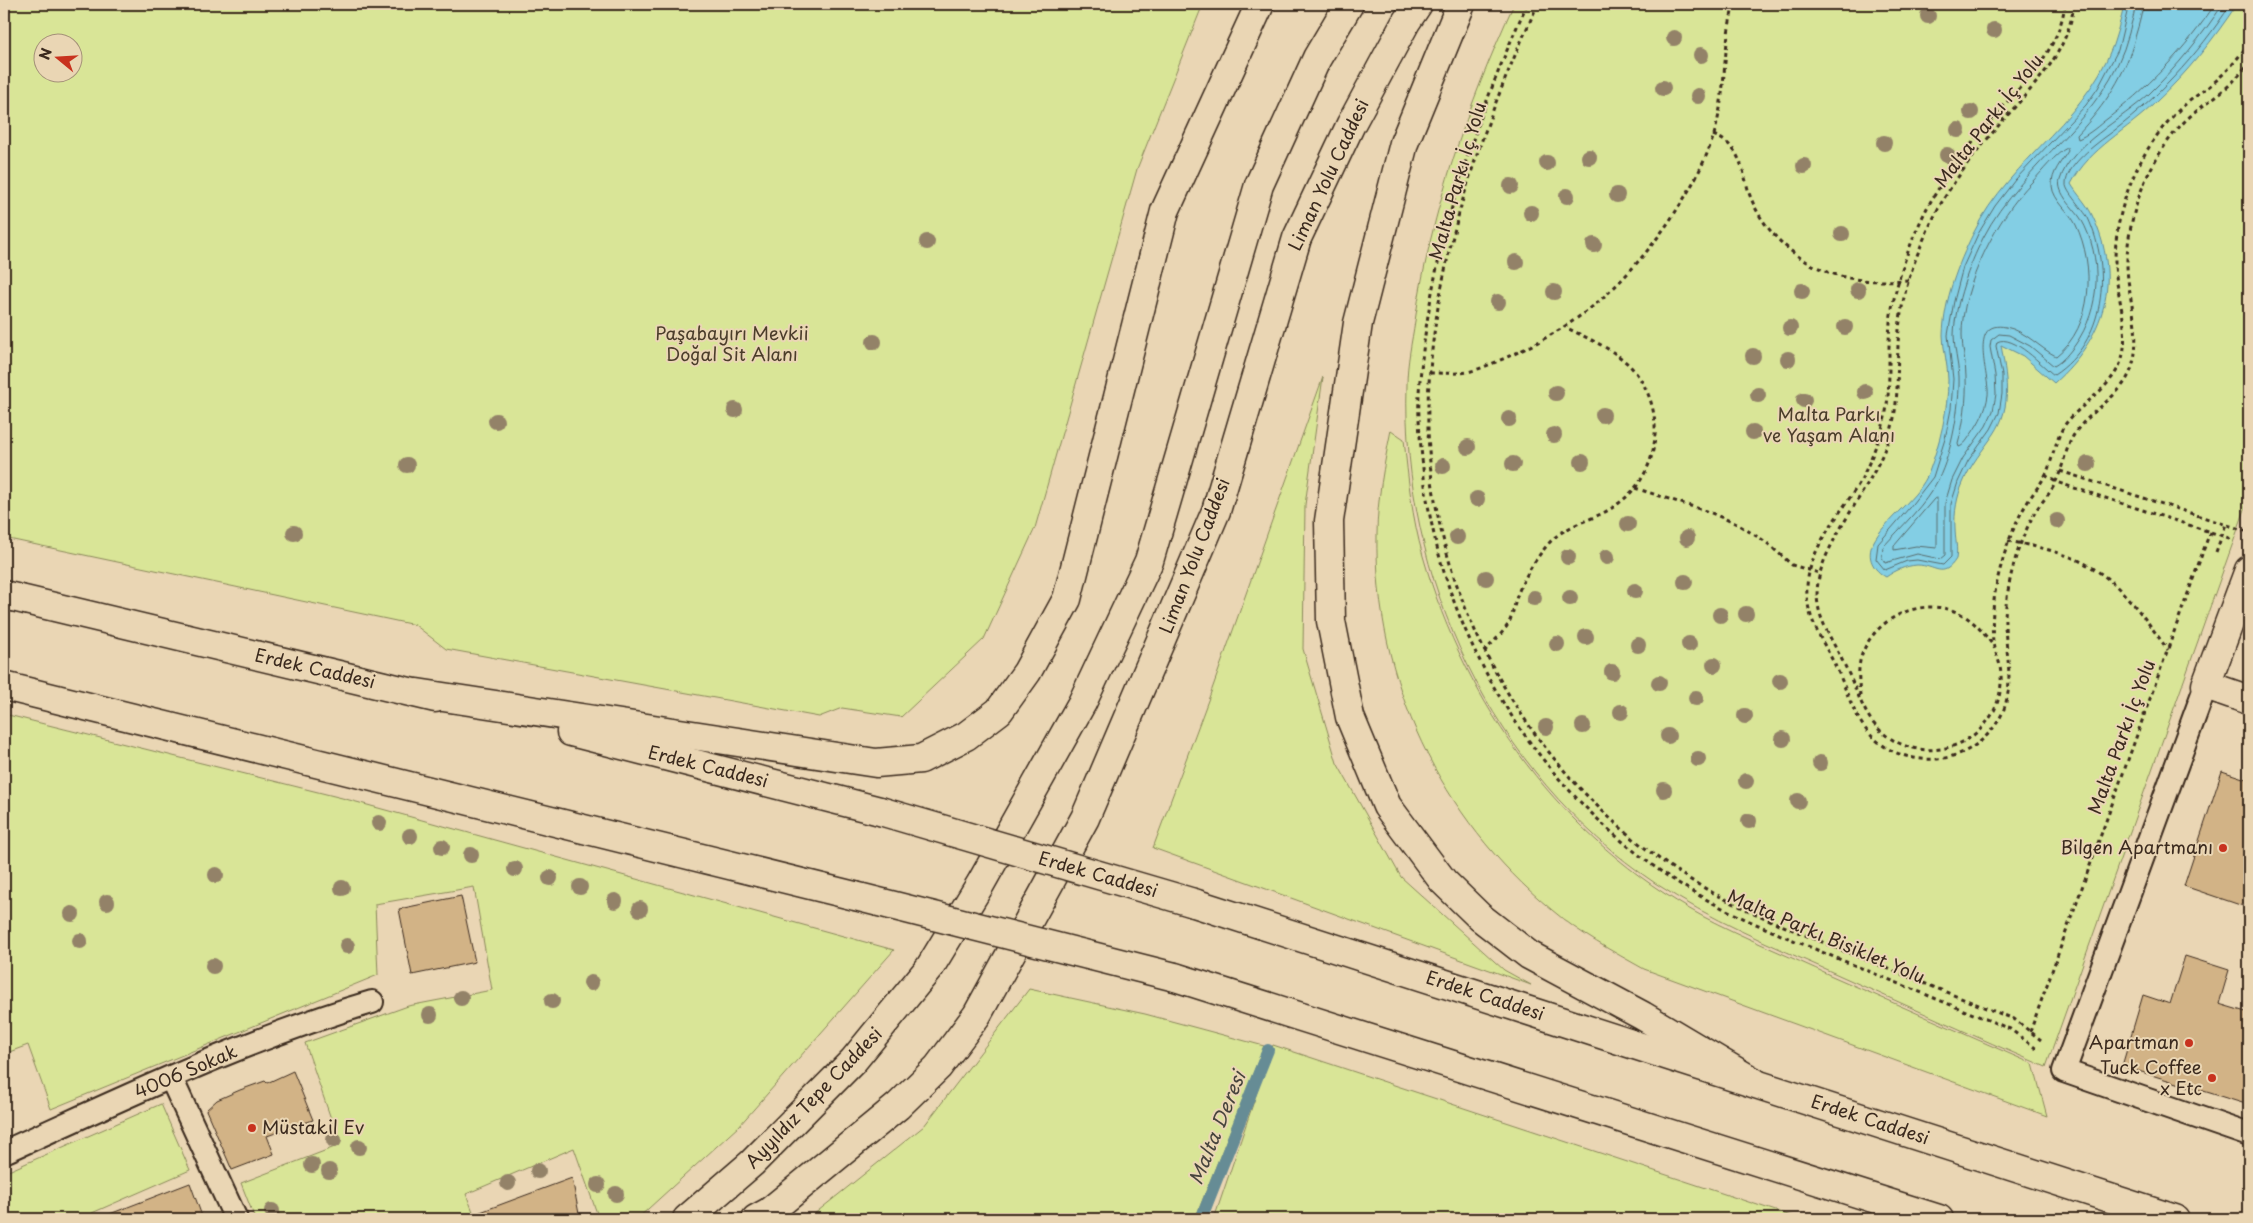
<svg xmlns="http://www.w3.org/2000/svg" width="2253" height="1223" font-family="'Playpen Sans',sans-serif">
<rect width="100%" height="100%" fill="#ead6b4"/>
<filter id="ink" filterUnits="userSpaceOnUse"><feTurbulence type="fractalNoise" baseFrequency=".02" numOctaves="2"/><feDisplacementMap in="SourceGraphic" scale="10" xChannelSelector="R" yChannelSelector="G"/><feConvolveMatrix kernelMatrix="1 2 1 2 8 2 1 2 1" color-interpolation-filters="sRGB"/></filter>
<g filter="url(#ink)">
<g fill="#d9e597" stroke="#8a885a" fill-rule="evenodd">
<path d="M4,4H1203L1137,169L1035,528L984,639L901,717L842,708L819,717L446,649L415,625L4,538ZM42,42H72V72H42Z"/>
<path d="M1514,4H2249V498L2046,1067C1974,1036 1903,1004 1832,972C1771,945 1711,920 1655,883C1492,773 1401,578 1407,384C1407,363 1412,341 1415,321C1431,211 1468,104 1514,4Z"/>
<polygon points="1323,377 1305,505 1303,649 1337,763 1401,877 1504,970 1531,985 1153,848 1210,695"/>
<path d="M1391,430L1404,439C1408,478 1412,518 1423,556C1466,707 1563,840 1702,916C1744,938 1789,956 1832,976C1899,1005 1966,1035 2033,1064L2047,1116L1644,969C1612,951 1580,934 1552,910C1441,819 1374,680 1377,535C1377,500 1384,465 1391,430Z"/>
<polygon points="4,714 342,798 894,950 739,1126 637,1219 599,1219 574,1148 466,1194 476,1219 255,1219 241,1183 340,1145 305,1043 408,1006 492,990 474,887 375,904 378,975 51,1109 28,1045 4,1054"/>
<polygon points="1029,989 1145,1014 1264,1046 1195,1219 808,1219 924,1126"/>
<polygon points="1273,1045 1800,1219 1214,1219"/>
<polygon points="161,1104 190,1170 92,1213 95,1219 4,1219 4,1173"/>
</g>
<path fill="#83cee4" stroke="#668c95" d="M2124,4H2237C2214,39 2187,73 2156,102C2127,131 2090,147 2071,184C2077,194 2087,204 2092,215C2123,280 2105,337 2054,383L2023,356L2001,345C2006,375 2013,406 1994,434C1983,450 1970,465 1963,483C1957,496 1954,513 1955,528C1955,539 1958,548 1956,559C1943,580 1935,565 1917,565C1905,566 1896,570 1886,577C1873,570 1866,557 1873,543C1884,520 1920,497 1929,472C1940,442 1948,411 1948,380C1948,365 1943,349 1943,335C1944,300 1958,264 1973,234C2010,156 2095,117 2118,29C2120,21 2123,13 2124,4Z"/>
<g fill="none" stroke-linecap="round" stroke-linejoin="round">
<g stroke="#586c6d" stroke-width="1">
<path d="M2129,4L2118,50L2098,88L2086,105L2015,180L1995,206L1978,234L1963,267L1954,301L1948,335L1953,379L1951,409L1945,439L1933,477L1909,508L1878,544L1876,559L1885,570L1907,561L1917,560L1943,565L1951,557V504L1958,482L1968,461L1991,429L1999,413L2002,394V375L1996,346L1997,342C2013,333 2043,367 2054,375C2106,341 2112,270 2088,218C2084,210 2065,191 2066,184C2066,167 2092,147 2104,138C2155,102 2197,56 2231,4"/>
<path d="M2135,4C2135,14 2131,23 2129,33C2106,121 2023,160 1983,238C1969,266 1955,303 1954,335C1954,348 1958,363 1959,376C1960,407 1952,452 1938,480C1925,505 1902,526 1883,547L1882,557L1885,563L1917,554L1940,559L1945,555V503L1952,480L1963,458L1986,426L1993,411L1996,394L1995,375L1990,347L1991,340L1999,334L2009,335L2030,346L2054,366C2063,361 2069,353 2075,345C2101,309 2103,257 2081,219C2075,209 2056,193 2060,180C2071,144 2122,120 2149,94C2177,67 2202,36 2223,4"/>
<path d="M2143,4C2142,14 2139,24 2136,34C2126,75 2105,105 2077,135L2078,139C2086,136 2096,128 2103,122C2146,90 2186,49 2215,4"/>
<path d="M2067,148L2068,151C2062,161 2051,173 2052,186C2053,200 2070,212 2076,225C2095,265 2094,326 2056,356C2039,348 2026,331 2006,327C1967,319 1990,377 1988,395C1986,410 1980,421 1972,433C1968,438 1965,445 1959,447L1958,444C1964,423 1967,399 1966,377C1966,363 1962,349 1962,335C1961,287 1998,216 2032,182C2040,174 2057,152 2067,148Z"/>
<polygon points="1937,498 1937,548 1916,546 1894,550 1894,546 1934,499"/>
</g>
<polyline stroke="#668c95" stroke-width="12" points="1201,1219 1268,1050"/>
</g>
<g fill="#d2b386" stroke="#3b2a1e">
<polygon points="2222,771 2249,780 2249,908 2184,886"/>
<polygon points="461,896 475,962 412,975 399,909"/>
<polygon points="2185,956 2229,970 2219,1004 2249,1013 2249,1105 2122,1066 2143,995 2170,1004"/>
<polygon points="293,1071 313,1120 267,1136 274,1154 232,1170 206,1110 217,1100 240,1090 265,1081 267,1083"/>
<polygon points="572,1178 580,1219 468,1219 467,1217"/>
<polygon points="190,1183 203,1219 102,1219 102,1217"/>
</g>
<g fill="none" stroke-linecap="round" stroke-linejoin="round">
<defs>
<g id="lane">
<polyline points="2206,685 2064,1071 2249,1135"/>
<polyline points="171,1078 236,1219"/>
<path d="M4,1152C124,1098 245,1039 372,1002"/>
</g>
<polyline id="street" points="2249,570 2206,685 2249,700"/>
<g id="secondary">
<polyline points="687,1219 752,1163 853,1061 930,967 981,883 1082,703 1149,561 1259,185 1317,58 1349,4"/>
<polyline points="756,1219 769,1212 898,1106 938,1067 977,1015 1085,818 1216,511 1297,238 1351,124 1406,22 1418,4"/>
</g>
<g id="highway">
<polyline points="1461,4 1404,143 1358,323 1329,521 1331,621 1350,717 1387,806 1443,881 1480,917 1529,955 1643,1016 1754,1082"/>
<polyline points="4,595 435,698"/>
<polyline points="4,686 855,896"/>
<polyline points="417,693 876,763 921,759 966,736 999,711 1027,672 1067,599 1165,211 1260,4"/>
<polyline points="571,732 880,811"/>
<polyline points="1194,903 2175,1219"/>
<polyline points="1175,977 1939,1219"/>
</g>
</defs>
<use href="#lane" stroke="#3b2a1e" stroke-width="26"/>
<use href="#street" stroke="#3b2a1e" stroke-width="31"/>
<use href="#secondary" stroke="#3b2a1e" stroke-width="31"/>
<use href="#highway" stroke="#3b2a1e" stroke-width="31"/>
<g stroke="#3b2a1e" stroke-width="3" stroke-dasharray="4 4" stroke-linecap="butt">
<path d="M1527,4C1474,122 1431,249 1420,380C1417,409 1420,439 1423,468C1439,628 1528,776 1659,870C1712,908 1774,932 1834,957C1893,981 1951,1005 2010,1029L2038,1050"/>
<path d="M1538,4C1483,122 1438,251 1429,383C1416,570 1514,755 1665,863C1718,901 1779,924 1839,949C1897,972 1955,996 2014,1019L2041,1040"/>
<path d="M2065,4C2059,50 2028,78 1999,111C1974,141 1946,173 1927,208C1911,239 1894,286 1890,322C1887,358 1893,396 1881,432C1875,449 1869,464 1861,480C1842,513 1810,545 1807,586C1805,617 1822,639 1835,665C1845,685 1851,709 1864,727C1885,756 1923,766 1956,755C1977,748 1996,730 2004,709C2015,677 2004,648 2005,616C2007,591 2012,564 2022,540C2026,530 2031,519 2037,509C2043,500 2052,492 2056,481C2064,466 2065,448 2075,433C2090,410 2121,397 2131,370C2144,333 2126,297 2127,259C2129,209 2150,156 2186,120C2199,108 2213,99 2226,88C2235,81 2242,71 2249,63"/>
<path d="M2074,4C2068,53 2036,83 2005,118C1981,146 1951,182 1935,215C1919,247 1904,285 1900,321C1895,357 1901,395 1891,431C1878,476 1848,510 1828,552C1801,609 1830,629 1851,679C1858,694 1864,712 1874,724C1906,762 1965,757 1991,716C2000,702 2003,682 2000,667C1999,658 1994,651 1993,642C1991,618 1994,589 2001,566C2007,544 2015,522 2027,503C2033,493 2041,484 2046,474C2053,459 2055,441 2064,426C2079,405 2104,393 2117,370C2135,339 2115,295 2115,261C2115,208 2138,152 2175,114C2189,99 2207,90 2221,76C2232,67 2240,54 2249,44"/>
<path d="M1713,135C1740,145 1742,168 1749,193C1764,236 1804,269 1849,278C1868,282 1890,281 1909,280"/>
<path d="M1430,373C1442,373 1456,374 1468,372C1484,368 1500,360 1514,354C1544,340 1573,323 1598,302C1641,266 1691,198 1710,146C1728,100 1721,51 1734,4"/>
<polyline points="2060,471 2249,532"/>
<polyline points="2045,475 2056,482 2232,539"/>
<polyline points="1635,488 1709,512 1737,524 1766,542 1792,565 1819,573"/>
<path d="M2008,541C2028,545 2049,549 2068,556C2115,573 2140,612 2168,650"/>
<polyline points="2216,552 2226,524"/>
<path d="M1484,652C1492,643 1501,635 1507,626C1513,617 1514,604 1518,593C1526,574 1536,558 1550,542C1569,522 1598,520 1619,503C1663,471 1667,405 1630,366C1612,348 1587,338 1565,327"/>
<path d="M1860,696C1859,682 1857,668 1862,654C1876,617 1922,596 1959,613C1973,620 1983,632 1992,644"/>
<polyline points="2030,1032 2210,532"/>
</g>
<use href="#lane" stroke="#ead6b4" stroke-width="22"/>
<use href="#street" stroke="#ead6b4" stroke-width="28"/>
<use href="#secondary" stroke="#ead6b4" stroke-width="28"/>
<use href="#highway" stroke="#ead6b4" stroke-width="28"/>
<defs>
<g id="highway-bridge">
<polyline points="880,811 1194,903"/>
<polyline points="855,896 1175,977"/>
</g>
</defs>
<use href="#highway-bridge" stroke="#3b2a1e" stroke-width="31" stroke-linecap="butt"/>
<use href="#highway-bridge" stroke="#ead6b4" stroke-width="28"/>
</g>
<g fill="#938268">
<circle cx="1928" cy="16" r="8"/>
<circle cx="1994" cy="30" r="8"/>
<circle cx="1674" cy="38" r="8"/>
<circle cx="1701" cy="55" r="8"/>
<circle cx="1663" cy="88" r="8"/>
<circle cx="1698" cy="96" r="8"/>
<circle cx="1971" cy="112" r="8"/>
<circle cx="1958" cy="130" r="8"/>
<circle cx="1884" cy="143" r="8"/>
<circle cx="1947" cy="155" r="8"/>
<circle cx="1589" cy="157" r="8"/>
<circle cx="1547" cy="163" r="8"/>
<circle cx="1804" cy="166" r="8"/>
<circle cx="1511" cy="186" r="8"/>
<circle cx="1617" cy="195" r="8"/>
<circle cx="1567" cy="196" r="8"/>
<circle cx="1531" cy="213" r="8"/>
<circle cx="1842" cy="234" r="8"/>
<circle cx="927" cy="242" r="8"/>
<circle cx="1594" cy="245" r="8"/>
<circle cx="1516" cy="262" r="8"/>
<circle cx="1858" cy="290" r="8"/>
<circle cx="1802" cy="291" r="8"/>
<circle cx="1554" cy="292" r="8"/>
<circle cx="1498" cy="302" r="8"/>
<circle cx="1845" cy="327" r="8"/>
<circle cx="1790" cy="328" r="8"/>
<circle cx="874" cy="342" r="8"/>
<circle cx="1753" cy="356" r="8"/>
<circle cx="1788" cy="359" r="8"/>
<circle cx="1865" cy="392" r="8"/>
<circle cx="1556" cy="393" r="8"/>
<circle cx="1758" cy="395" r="8"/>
<circle cx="1804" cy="400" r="8"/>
<circle cx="735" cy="410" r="8"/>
<circle cx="1603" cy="415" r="8"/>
<circle cx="1509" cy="419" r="8"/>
<circle cx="496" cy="421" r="8"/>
<circle cx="1753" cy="432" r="8"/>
<circle cx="1554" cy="435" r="8"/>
<circle cx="1468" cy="447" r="8"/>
<circle cx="1582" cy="462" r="8"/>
<circle cx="1513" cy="464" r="8"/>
<circle cx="2088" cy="464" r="8"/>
<circle cx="407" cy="465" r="8"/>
<circle cx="1443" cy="466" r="8"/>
<circle cx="1477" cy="499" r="8"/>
<circle cx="2057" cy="521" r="8"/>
<circle cx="1628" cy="524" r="8"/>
<circle cx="294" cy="533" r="8"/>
<circle cx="1457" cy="537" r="8"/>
<circle cx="1687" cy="538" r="8"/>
<circle cx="1568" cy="557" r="8"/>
<circle cx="1607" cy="557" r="8"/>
<circle cx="1486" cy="578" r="8"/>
<circle cx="1685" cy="582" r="8"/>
<circle cx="1635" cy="591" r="8"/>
<circle cx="1534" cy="598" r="8"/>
<circle cx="1570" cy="598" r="8"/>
<circle cx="1746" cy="614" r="8"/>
<circle cx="1720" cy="615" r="8"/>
<circle cx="1586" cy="637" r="8"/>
<circle cx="1557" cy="644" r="8"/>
<circle cx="1689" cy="644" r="8"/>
<circle cx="1638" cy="645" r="8"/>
<circle cx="1714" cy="665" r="8"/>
<circle cx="1612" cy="672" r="8"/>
<circle cx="1780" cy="681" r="8"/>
<circle cx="1659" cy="683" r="8"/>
<circle cx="1696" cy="698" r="8"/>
<circle cx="1621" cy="712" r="8"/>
<circle cx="1745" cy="716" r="8"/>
<circle cx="1583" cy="726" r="8"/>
<circle cx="1546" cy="727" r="8"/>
<circle cx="1668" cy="736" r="8"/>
<circle cx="1783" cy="739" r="8"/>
<circle cx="1698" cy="759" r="8"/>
<circle cx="1820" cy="763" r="8"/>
<circle cx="1746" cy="781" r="8"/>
<circle cx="1664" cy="790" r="8"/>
<circle cx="1798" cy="801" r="8"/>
<circle cx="1749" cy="821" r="8"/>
<circle cx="379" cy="823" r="8"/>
<circle cx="410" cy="836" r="8"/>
<circle cx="442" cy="847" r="8"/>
<circle cx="471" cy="855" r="8"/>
<circle cx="515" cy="869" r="8"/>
<circle cx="216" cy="875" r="8"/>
<circle cx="550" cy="878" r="8"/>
<circle cx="580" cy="887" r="8"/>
<circle cx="342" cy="888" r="8"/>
<circle cx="615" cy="901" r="8"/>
<circle cx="107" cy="902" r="8"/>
<circle cx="640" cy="909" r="8"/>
<circle cx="72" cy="914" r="8"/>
<circle cx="80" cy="941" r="8"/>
<circle cx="347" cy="946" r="8"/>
<circle cx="213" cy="966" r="8"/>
<circle cx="591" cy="983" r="8"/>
<circle cx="461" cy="998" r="8"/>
<circle cx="552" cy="1001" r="8"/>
<circle cx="430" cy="1015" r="8"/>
<circle cx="334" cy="1140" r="8"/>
<circle cx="359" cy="1147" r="8"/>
<circle cx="312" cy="1165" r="8"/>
<circle cx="329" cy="1171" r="8"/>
<circle cx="538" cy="1171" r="8"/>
<circle cx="508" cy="1183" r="8"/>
<circle cx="598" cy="1185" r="8"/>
<circle cx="616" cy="1194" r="8"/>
<circle cx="272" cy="1211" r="8"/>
</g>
</g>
<g fill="#c8321e" stroke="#ead6b4" stroke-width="2">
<circle cx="2223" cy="848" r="5"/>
<circle cx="2189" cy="1043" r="5"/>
<circle cx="2212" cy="1078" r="5"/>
<circle cx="252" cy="1128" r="5"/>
</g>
<g text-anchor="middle" stroke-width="4" stroke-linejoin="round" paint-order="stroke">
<g font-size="18" fill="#3b2a1e" stroke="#ead6b4">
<text transform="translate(1989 121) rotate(-52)" y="6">Malta Parkı İç Yolu</text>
<text transform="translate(1329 175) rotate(-65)" y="6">Liman Yolu Caddesi</text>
<text transform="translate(1458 181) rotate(-74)" y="6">Malta Parkı İç Yolu</text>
<text transform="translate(1195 556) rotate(-69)" y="6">Liman Yolu Caddesi</text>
<text transform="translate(315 669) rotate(13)" y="6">Erdek Caddesi</text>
<text transform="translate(2122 737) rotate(-70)" y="6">Malta Parkı İç Yolu</text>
<text transform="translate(708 767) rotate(14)" y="6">Erdek Caddesi</text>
<text transform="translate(1098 875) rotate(16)" y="6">Erdek Caddesi</text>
<text transform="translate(1826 937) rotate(23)" y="6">Malta Parkı Bisiklet Yolu</text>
<text transform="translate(1485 996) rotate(18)" y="6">Erdek Caddesi</text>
<text transform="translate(186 1072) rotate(-23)" y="6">4006 Sokak</text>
<text transform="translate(814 1098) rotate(-46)" y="6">Ayyıldız Tepe Caddesi</text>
<text transform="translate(1870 1120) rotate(18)" y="6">Erdek Caddesi</text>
</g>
<g font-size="18" fill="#4b3d2a" stroke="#ead6b4">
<text x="732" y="340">Paşabayırı Mevkii<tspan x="732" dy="21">Doğal Sit Alanı</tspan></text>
<text x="1829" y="421">Malta Parkı<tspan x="1829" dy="21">ve Yaşam Alanı</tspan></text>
</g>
<g font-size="18" fill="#3b2a1e" stroke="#ead6b4" text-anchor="end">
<text x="2213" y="854">Bilgen Apartmanı</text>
<text x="2179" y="1049">Apartman</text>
<text x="2202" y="1074">Tuck Coffee<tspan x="2202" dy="21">x Etc</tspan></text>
<text x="262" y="1134" text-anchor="start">Müstakil Ev</text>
</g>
<g font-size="19" font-style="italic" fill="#46433c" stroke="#ead6b4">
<text transform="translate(1217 1128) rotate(-68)" y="7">Malta Deresi</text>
</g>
</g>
<rect width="2253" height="1223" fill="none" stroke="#ead6b4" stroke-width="20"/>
<rect x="10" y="10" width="2233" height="1203" fill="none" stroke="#3b2a1e" stroke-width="2" filter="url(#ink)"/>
<g transform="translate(58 58) rotate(288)"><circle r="24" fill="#ead6b4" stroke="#a49178"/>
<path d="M0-4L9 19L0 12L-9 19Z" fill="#c8321e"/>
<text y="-8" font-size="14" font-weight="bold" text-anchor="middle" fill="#3b2a1e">N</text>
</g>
</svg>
